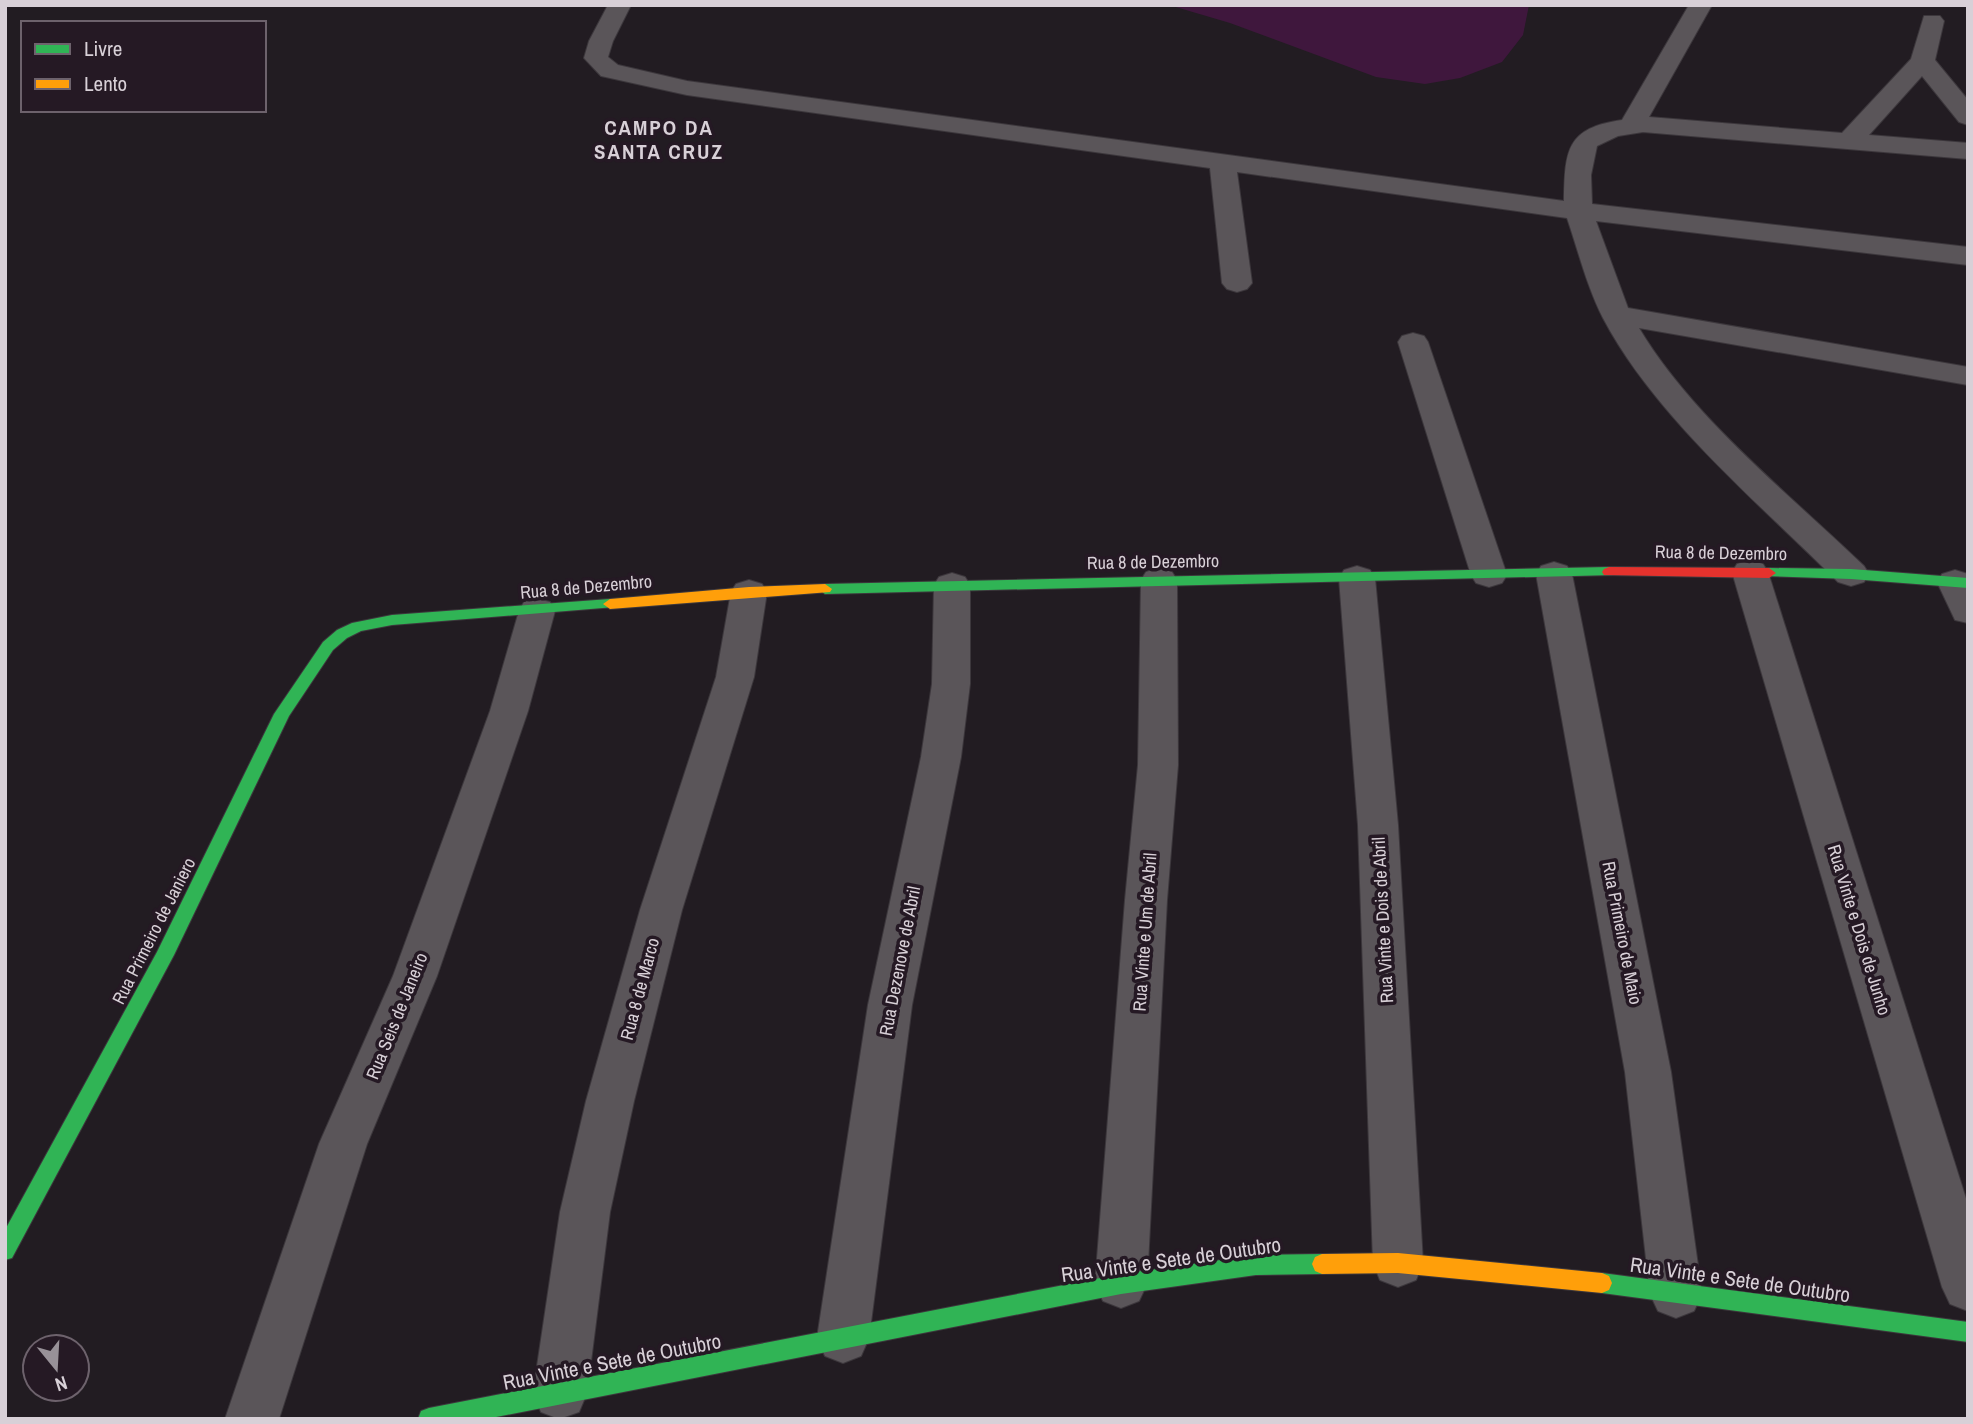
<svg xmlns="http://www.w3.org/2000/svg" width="1973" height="1424" font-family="'Archivo Narrow',sans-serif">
<rect width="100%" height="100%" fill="#221c22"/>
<polygon fill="#3f173d" points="1169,5 1529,5 1523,35 1502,62 1460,78 1425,84 1376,77 1230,23"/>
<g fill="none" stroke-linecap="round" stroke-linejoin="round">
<defs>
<g id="street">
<path d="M608,5H631L613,41L608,57L618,65L687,81L1564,201C1565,150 1566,128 1622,120L1689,5H1712L1649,117L1842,133L1911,59L1924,16H1940L1944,21L1935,60L1968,100V125L1959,122L1922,76L1869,135L1968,143V159L1643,132L1618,136L1597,146L1591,175L1592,204L1968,247V265L1596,221L1628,308L1968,367V385L1639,328C1692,417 1789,494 1864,566L1869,574L1864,582L1851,586L1838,582C1759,503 1655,417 1603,318C1587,287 1578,250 1567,218L1237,172L1252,283L1247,289L1237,292L1227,289L1222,283L1210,168L687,95L601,76L584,58L589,41Z"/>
<polygon points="1413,333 1424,336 1428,342 1507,575 1502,583 1489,587 1476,583 1471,575 1398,342 1402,336"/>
<polygon points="1750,560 1763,564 1768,572 1968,1205 1968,1311 1950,1304 1942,1287 1732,572 1737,564"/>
<polygon points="1554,562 1567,566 1572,574 1671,1072 1702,1294 1694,1311 1676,1318 1658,1311 1650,1294 1625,1072 1536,574 1541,566"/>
<polygon points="1357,566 1370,570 1375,578 1398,825 1423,1263 1416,1280 1398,1287 1380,1280 1373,1263 1358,825 1339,578 1344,570"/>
<polygon points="1159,568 1172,572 1177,580 1178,765 1167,900 1147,1284 1139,1301 1121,1308 1103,1301 1095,1284 1125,900 1138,765 1141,580 1146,572"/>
<polygon points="1955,570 1968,574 1968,623 1955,620 1937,582 1942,574"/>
<polygon points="952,573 965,577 970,585 970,684 961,757 912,1005 869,1338 861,1356 843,1363 825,1356 817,1338 868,1005 921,757 932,684 934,585 939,577"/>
<polygon points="749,580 762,584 767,592 754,677 682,910 634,1101 610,1212 587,1393 579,1412 559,1419 541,1412 533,1393 560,1212 586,1101 640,910 716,677 731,592 736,584"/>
<polygon points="537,599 550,602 555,611 528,711 437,976 367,1144 279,1419 225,1419 319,1144 393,976 490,711 519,611 524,602"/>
</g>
<g id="fast">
<polygon points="1609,567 1616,572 1614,575 825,594 818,589 825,584"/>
<polygon points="1769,568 1851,569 1968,578 1968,588 1851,579 1764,576 1762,573 1764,570"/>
<polygon points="610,599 617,604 615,607 392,625 361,631 347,638 333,650 289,716 174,955 12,1258 5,1260 5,1230 157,952 274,714 323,642 337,630 352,623 392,615"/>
<polygon points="1322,1254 1329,1257 1332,1264 1329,1271 1322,1274 1256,1275 1121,1294 486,1419 418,1419 421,1411 429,1408 1121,1274 1256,1255"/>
<polygon points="1602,1273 1968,1322 1968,1342 1602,1293 1595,1290 1592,1283 1595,1276"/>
</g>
<g id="slow">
<polygon points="825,584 832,589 830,592 610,609 603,604 610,599 749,587"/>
<polygon points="1398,1253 1602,1273 1609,1276 1612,1283 1609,1290 1602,1293 1398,1273 1322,1274 1315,1271 1312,1264 1315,1257 1322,1254"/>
</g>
<polygon id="jam" points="1609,567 1769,568 1776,573 1769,578 1604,575 1602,572 1604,569"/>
</defs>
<use href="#street" stroke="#3c373c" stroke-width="2"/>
<use href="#fast" stroke="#3c373c" stroke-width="2"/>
<use href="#slow" stroke="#3c373c" stroke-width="2"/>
<use href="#jam" stroke="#3c373c" stroke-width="2"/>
<use href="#street" fill="#5a5559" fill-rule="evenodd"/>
<use href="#fast" fill="#30b455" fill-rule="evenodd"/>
<use href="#slow" fill="#ff9f0a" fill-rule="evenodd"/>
<use href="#jam" fill="#e5322d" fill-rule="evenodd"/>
</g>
<g text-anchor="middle" stroke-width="7" stroke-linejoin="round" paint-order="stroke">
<g font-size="18" fill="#d8d0d7" stroke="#251924">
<text transform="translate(1721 553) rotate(1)" y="6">Rua 8 de Dezembro</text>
<text transform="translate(1153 562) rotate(-1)" y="6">Rua 8 de Dezembro</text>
<text transform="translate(586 587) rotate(-5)" y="6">Rua 8 de Dezembro</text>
<text transform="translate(1383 920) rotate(-93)" y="6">Rua Vinte e Dois de Abril</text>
<text transform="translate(1859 930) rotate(73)" y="6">Rua Vinte e Dois de Junho</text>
<text transform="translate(154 931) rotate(-63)" y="6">Rua Primeiro de Janiero</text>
<text transform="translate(1145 932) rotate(-86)" y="6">Rua Vinte e Um de Abril</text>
<text transform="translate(1622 933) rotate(79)" y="6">Rua Primeiro de Maio</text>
<text transform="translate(900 961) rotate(-79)" y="6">Rua Dezenove de Abril</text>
<text transform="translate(640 989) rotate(-75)" y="6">Rua 8 de Marco</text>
<text transform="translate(397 1016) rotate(-68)" y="6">Rua Seis de Janeiro</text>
</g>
<g font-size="21" font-weight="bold" letter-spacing="2" fill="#d8d0d7" stroke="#251924">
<text x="659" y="135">CAMPO DA<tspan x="659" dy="24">SANTA CRUZ</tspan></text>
</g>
<g font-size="21" fill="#d8d0d7" stroke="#251924">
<text transform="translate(1171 1260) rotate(-8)" y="7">Rua Vinte e Sete de Outubro</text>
<text transform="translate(1740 1280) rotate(8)" y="7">Rua Vinte e Sete de Outubro</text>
<text transform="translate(612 1362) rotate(-11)" y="7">Rua Vinte e Sete de Outubro</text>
</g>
</g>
<rect width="1973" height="1424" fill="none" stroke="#d8d0d7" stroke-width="14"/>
<rect x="21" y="21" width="245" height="91" fill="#251924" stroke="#6d626c" stroke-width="2"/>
<rect x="35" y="44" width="35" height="10" fill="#30b455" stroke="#6d626c" stroke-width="2"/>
<text x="84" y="56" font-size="21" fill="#d8d0d7">Livre</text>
<rect x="35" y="79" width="35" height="10" fill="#ff9f0a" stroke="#6d626c" stroke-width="2"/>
<text x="84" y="91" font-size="21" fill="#d8d0d7">Lento</text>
<g transform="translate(56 1368) rotate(162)"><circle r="33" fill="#251924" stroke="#6d626c" stroke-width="2"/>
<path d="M0-5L12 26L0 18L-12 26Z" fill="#989198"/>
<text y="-10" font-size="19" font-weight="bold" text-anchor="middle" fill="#d8d0d7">N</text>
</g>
</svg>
